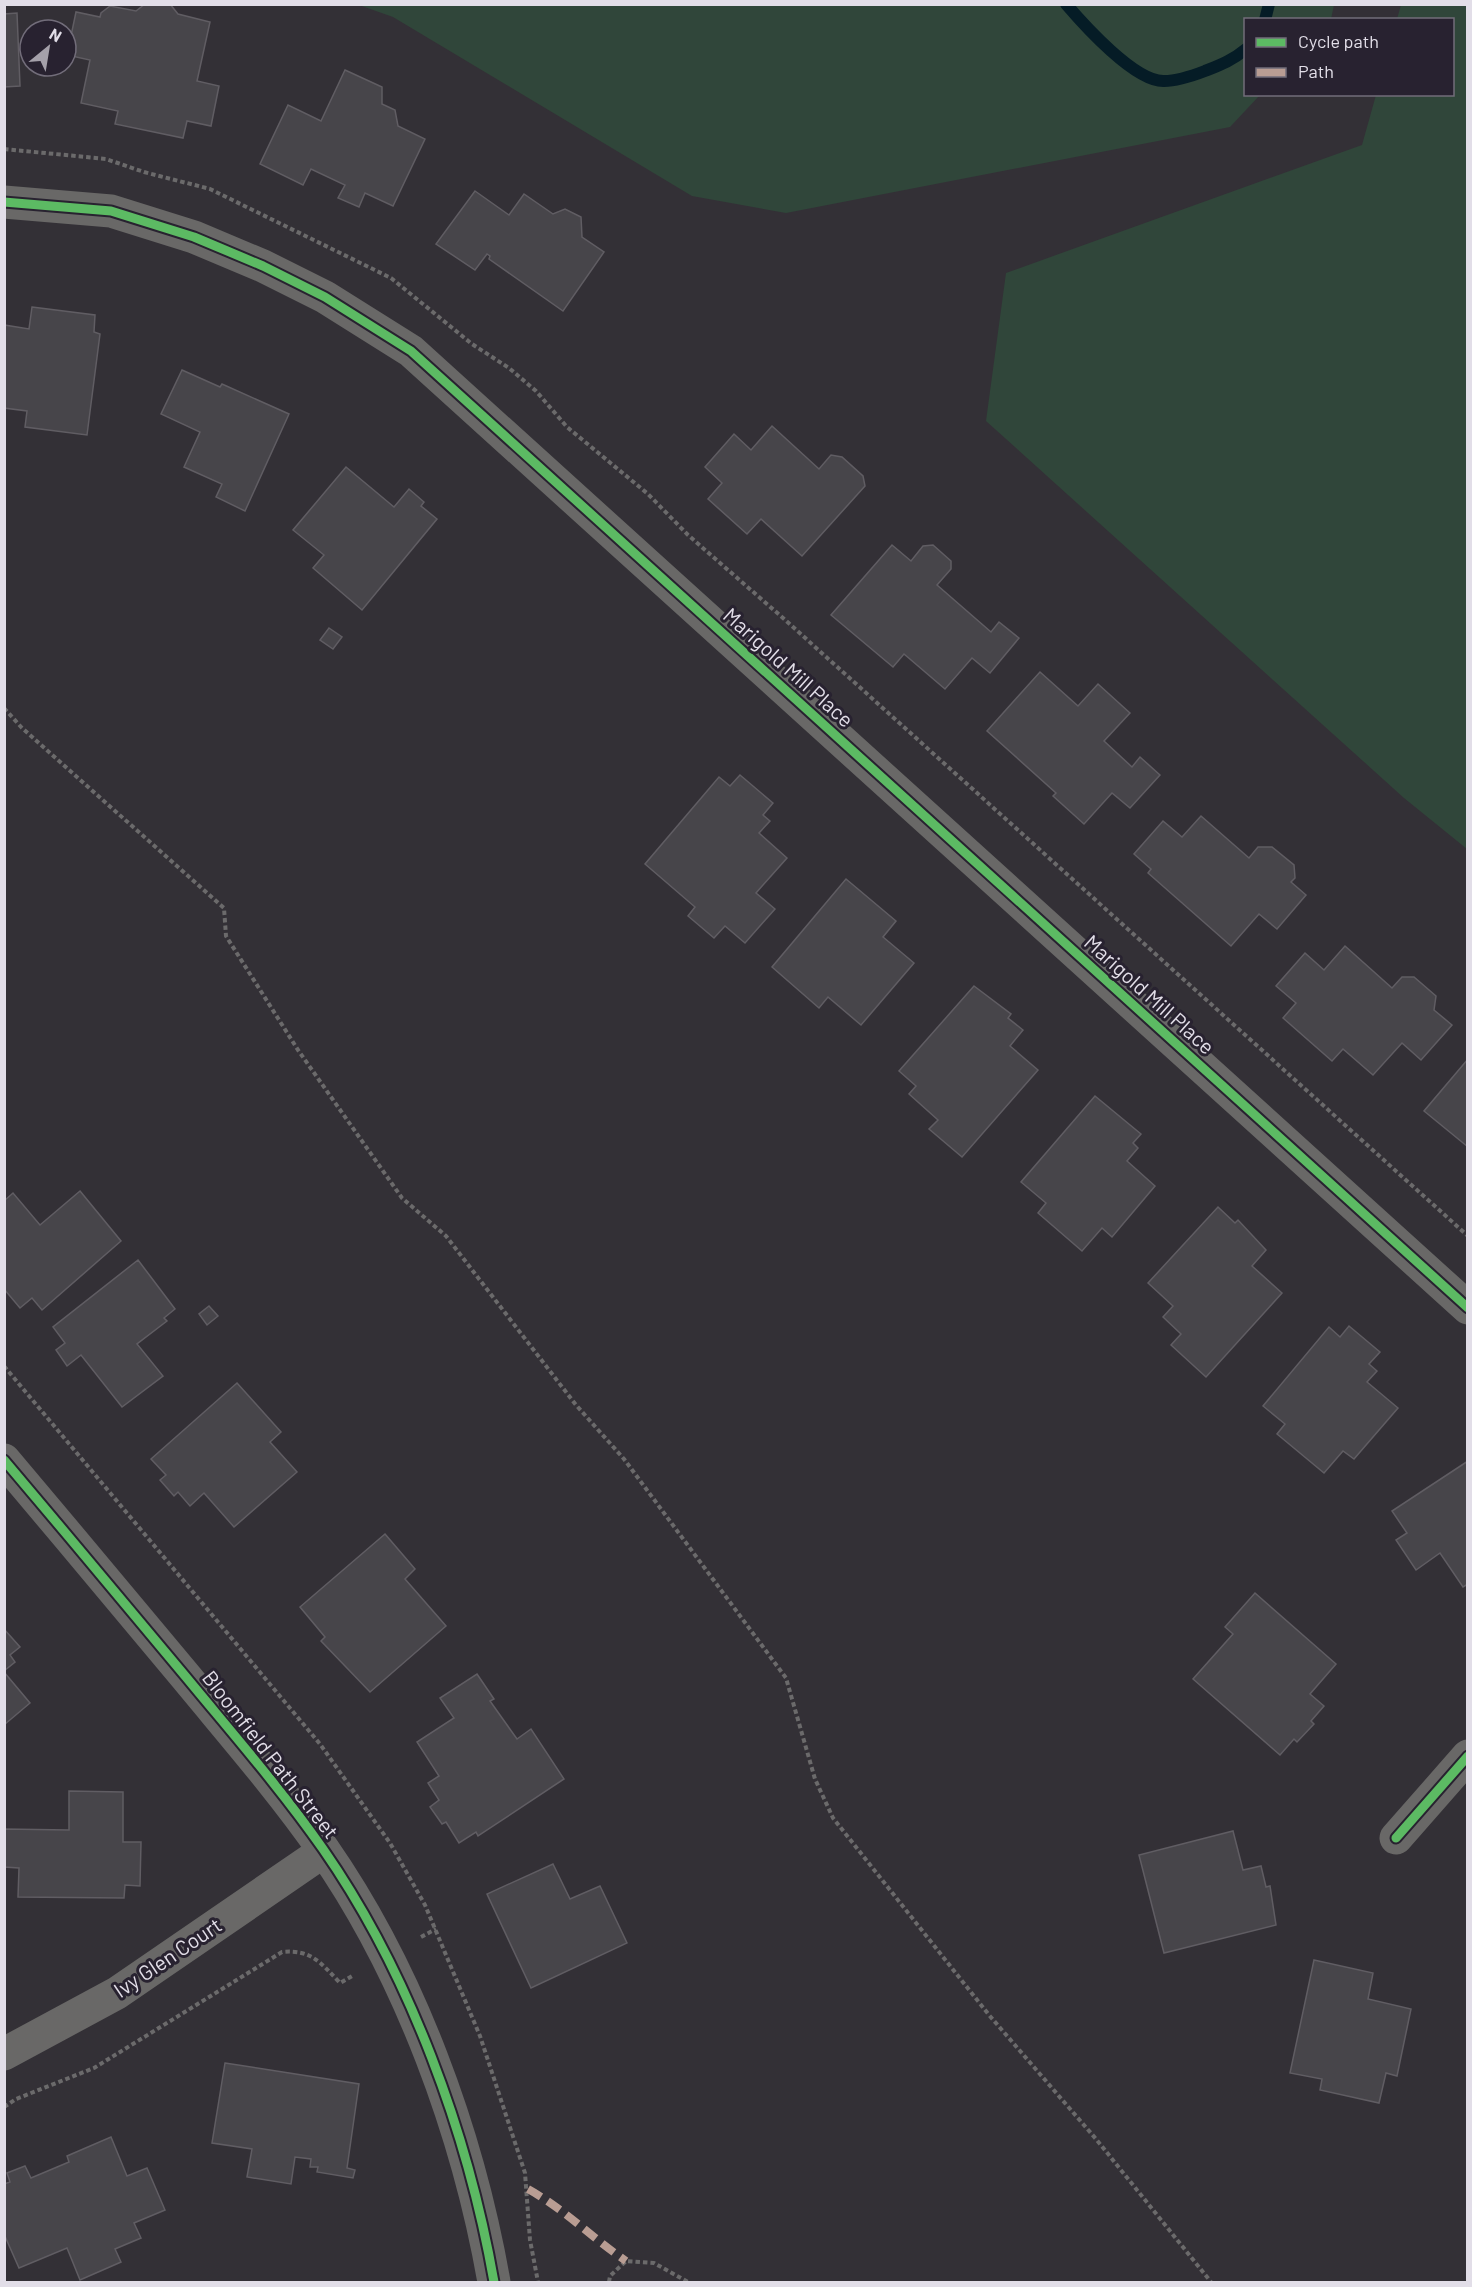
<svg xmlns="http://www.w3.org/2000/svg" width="1472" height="2287" font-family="Barlow,sans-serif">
<rect width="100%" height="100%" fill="#333036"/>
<g fill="#30463a">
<polygon points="359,5 1334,4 1334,5 1331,19 1246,20 1246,94 1260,95 1230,127 786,213 692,196 393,17"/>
<polygon points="1401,5 1467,5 1467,849 1404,798 986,421 1006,273 1362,145 1376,95 1452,94 1452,20 1397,19"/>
</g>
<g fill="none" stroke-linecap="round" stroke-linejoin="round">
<g stroke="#051c26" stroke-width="12">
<path d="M1066,4C1084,25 1135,82 1164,81C1177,81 1192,76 1205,71C1220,65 1233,60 1246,49"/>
<polyline points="1265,20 1269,4"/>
</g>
</g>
<g fill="#47454a" stroke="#605d63" stroke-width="1.5">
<polygon points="145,4 170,4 178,14 210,22 197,81 219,86 211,126 187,121 183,138 115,124 118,111 81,103 90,60 67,55 76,12 100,17 101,13 110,6 136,11"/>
<polygon points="17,13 20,86 4,87 4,14"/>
<polygon points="345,70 382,87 382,104 395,110 398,126 425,139 393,206 365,193 359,207 338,198 345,185 311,169 303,185 260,164 288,105 321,121"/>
<polygon points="475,191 509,215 524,194 553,214 565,209 581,217 582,237 604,252 563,311 489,259 490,256 487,254 475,270 436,244"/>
<polygon points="32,307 95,315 94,332 100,334 87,435 25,427 27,411 4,408 4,325 29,329"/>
<polygon points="182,370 220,387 222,384 289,414 245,511 216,497 222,484 184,467 200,432 161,414"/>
<polygon points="772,426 819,469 831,455 842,457 863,476 865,486 802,556 761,519 747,534 708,499 722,483 705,467 734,434 751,450"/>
<polygon points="346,467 394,507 409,489 424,502 421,506 437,519 362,610 313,568 324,555 293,530"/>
<polygon points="892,545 911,561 923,546 933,545 951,561 951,569 937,585 991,632 999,622 1019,638 990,673 972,658 945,689 904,654 893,667 831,615"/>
<polygon points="329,628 342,637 333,649 320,640"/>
<polygon points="1040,672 1078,706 1098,684 1130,713 1104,741 1132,767 1140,757 1160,775 1130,808 1112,793 1084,824 1053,796 1056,793 987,731"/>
<polygon points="740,775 773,803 763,815 770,821 759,833 787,858 756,893 775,909 745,943 725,926 714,938 688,916 695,907 645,864 719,777 730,786"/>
<polygon points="1201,816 1249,858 1258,847 1272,847 1294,865 1295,878 1291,882 1306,895 1277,929 1259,914 1231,946 1148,873 1151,869 1134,854 1163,821 1182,837"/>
<polygon points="846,879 896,921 883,937 914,963 861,1025 828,997 819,1008 772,967"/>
<polygon points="1345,946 1392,988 1402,977 1414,977 1436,996 1434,1010 1452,1025 1421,1060 1402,1043 1373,1075 1343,1049 1332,1061 1283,1018 1296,1003 1276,986 1305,953 1324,970"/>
<polygon points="974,986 1011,1014 1008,1018 1023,1030 1010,1046 1038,1070 962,1157 929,1129 938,1120 909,1094 916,1086 899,1071"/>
<polygon points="1468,1059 1468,1147 1424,1111"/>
<polygon points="1095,1096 1141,1134 1133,1143 1138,1148 1127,1161 1155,1186 1112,1237 1102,1228 1082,1251 1038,1213 1046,1203 1021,1182"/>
<polygon points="80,1191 121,1241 42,1310 32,1298 20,1308 4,1289 4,1201 13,1193 40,1225"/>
<polygon points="1218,1207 1235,1223 1238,1220 1266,1250 1252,1266 1282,1293 1206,1377 1171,1345 1181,1334 1163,1317 1173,1306 1148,1283"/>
<polygon points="138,1260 175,1309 164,1318 167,1321 137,1344 163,1376 122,1407 81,1355 67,1366 56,1350 65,1343 53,1327"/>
<polygon points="209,1306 218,1316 207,1325 199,1314"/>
<polygon points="1349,1326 1380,1352 1369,1364 1377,1371 1367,1382 1398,1408 1354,1459 1343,1451 1324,1473 1277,1434 1285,1424 1263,1406 1329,1327 1340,1337"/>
<polygon points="237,1383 281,1432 270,1442 297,1472 234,1527 204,1493 190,1506 178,1492 174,1496 160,1480 166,1475 151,1459"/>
<polygon points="1468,1461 1468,1584 1463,1587 1440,1553 1416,1570 1396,1540 1407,1533 1392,1511"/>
<polygon points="385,1534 415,1569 405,1579 446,1626 370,1692 321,1641 325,1637 300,1607"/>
<polygon points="1255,1593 1336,1664 1310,1694 1324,1706 1311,1721 1314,1724 1297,1742 1294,1739 1280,1755 1193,1679 1233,1634 1225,1627"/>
<polygon points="4,1629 20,1647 10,1655 15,1662 4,1671"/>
<polygon points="4,1672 30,1703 4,1725"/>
<polygon points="477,1674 494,1699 490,1701 517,1739 531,1729 564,1779 478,1836 476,1832 459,1843 446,1822 442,1824 430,1807 439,1800 428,1783 439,1776 417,1742 454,1718 440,1698"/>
<polygon points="69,1791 123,1792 123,1842 141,1842 140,1886 125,1885 124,1898 18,1897 19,1868 4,1867 4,1829 69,1830"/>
<polygon points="1233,1831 1243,1870 1261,1866 1266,1887 1270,1886 1276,1925 1164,1953 1139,1855"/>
<polygon points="553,1864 570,1899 600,1886 627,1943 531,1988 487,1894"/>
<polygon points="1314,1960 1373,1973 1368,1999 1411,2009 1397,2076 1386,2073 1379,2103 1320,2090 1322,2079 1290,2073"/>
<polygon points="225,2063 359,2084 347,2168 355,2170 353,2178 317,2172 318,2167 310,2167 311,2159 295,2157 291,2184 247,2177 252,2149 212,2143"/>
<polygon points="111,2137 127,2176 147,2168 165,2210 134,2223 141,2238 115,2249 121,2262 80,2280 67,2248 19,2268 4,2234 4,2184 10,2182 7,2173 25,2166 31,2178 69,2162 67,2156"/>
</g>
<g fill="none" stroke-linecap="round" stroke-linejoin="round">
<g stroke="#6b6a6b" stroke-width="4" stroke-dasharray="4.5 3" stroke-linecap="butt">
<polyline points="4,149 106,159 144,172 210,189 391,278 472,344 509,368 536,391 567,427 648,494 688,535 783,618 1468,1236"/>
<polyline points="4,708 22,728 224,908 226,936 298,1050 402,1198 446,1236 576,1405 624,1459 786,1678 815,1779 833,1818 989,2015 1096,2139 1211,2282"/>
<polyline points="4,1366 320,1744 390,1843 425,1905 480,2036 525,2173 530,2240 538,2282"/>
<polyline points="421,1937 436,1929"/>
<path d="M4,2107L16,2099L94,2068L282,1952C311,1949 321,1963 340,1983L354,1975"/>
<polyline points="609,2282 610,2276 626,2261 654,2263 688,2282"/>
</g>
<g stroke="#696867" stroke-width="33">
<polyline points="4,202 111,211 194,237 263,266 325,297 411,351 1468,1308"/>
<path d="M4,1460C65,1532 126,1605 186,1677C233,1734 281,1789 323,1849C410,1974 468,2134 494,2282"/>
<polyline points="1396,1838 1468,1756"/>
<polyline points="4,2054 117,1993 324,1851"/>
</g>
<path stroke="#b99d93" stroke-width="8" stroke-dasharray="15 8" stroke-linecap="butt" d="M528,2189C564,2209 591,2237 626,2261"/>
<defs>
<g id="cycleway">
<polyline points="4,202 111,211 194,237 263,266 325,297 411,351 1468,1308"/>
<path d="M4,1460C65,1532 126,1605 186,1677C233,1734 281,1789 323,1849C410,1974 468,2134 494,2282"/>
<polyline points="1396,1838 1468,1756"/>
</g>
</defs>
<use href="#cycleway" stroke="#282230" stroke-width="13"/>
<use href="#cycleway" stroke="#5cba63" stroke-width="9"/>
</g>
<g text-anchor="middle" stroke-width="6" stroke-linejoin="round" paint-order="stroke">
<g font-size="21" fill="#e2dee8" stroke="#282230">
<text transform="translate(788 668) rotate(42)" y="7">Marigold Mill Place</text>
<text transform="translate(1149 995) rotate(42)" y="7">Marigold Mill Place</text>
<text transform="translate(270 1755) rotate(52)" y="7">Bloomfield Path Street</text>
<text transform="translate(168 1958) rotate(-34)" y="7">Ivy Glen Court</text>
</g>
</g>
<rect width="1472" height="2287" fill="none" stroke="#e2dee8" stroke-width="12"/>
<rect x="1244" y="18" width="210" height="78" fill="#282230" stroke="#726d7a" stroke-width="1.5"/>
<rect x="1256" y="38" width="30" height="9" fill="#5cba63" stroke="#726d7a" stroke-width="1.5"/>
<text x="1298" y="48" font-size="18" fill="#e2dee8">Cycle path</text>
<rect x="1256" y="68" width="30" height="9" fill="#b99d93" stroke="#726d7a" stroke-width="1.5"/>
<text x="1298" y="78" font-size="18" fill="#e2dee8">Path</text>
<g transform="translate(48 48) rotate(30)"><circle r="28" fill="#282230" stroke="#726d7a" stroke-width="1.5"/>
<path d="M0-4.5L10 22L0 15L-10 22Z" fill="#a5a1aa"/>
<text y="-9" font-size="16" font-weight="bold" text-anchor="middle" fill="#e2dee8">N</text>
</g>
</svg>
